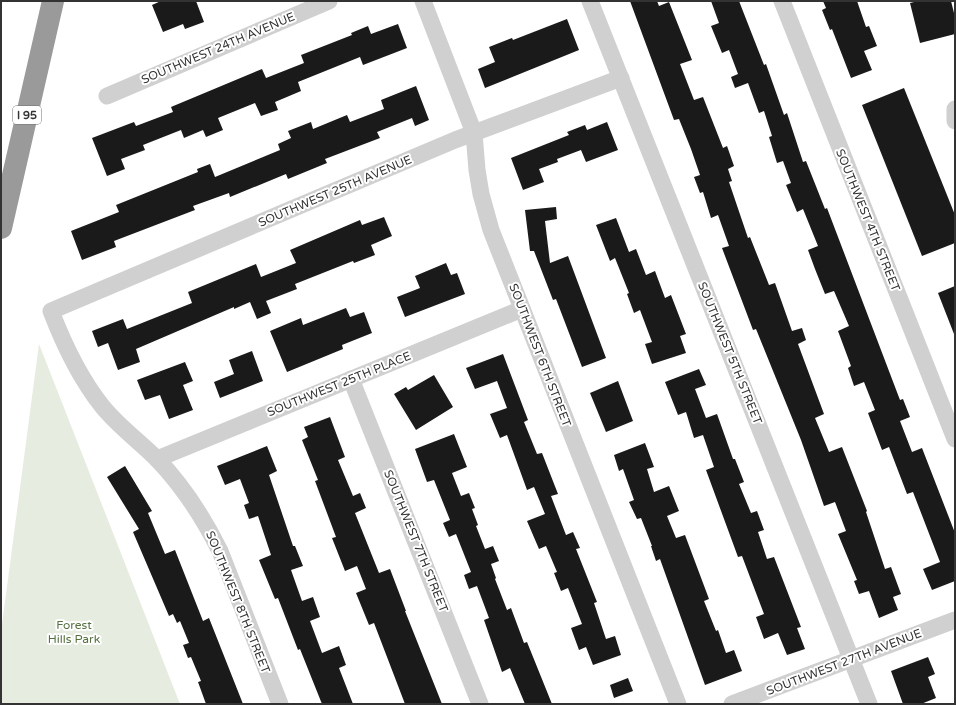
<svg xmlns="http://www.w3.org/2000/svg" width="956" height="705" font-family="'Varela Round',sans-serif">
<rect width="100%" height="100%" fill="#fff"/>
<polygon fill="#e6ecdf" points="39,344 180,704 1,704 1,632"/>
<g fill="#1a1a1a">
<polygon points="161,1 196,1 204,22 185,29 183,24 163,32 152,5"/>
<polygon points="630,1 657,1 659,6 669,2 692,60 680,64 694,100 703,97 723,148 727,146 734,166 728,169 732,181 729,182 748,238 750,237 769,285 775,283 792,331 802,328 806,340 798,344 824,414 815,418 829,452 842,447 867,511 866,512 885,569 891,567 901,594 893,597 898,610 879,618 869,591 859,594 854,581 857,580 838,534 846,531 835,502 824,506 801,440 756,329 753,330 722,248 729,246 718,215 711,218 703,192 700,193 694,177 700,175 691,149 679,119 674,120"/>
<polygon points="711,1 739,1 764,65 766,64 784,115 787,113 803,162 806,161 825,209 827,208 900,400 903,399 910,417 900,421 912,452 922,448 955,533 955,581 932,590 923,569 940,562 913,492 907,494 889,447 882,450 868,413 875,410 864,382 854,386 848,368 851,366 838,331 849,326 834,291 825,294 815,269 808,250 818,246 803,209 797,212 786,185 791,183 783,161 777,163 769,137 772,136 764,111 759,113 748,83 735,88 731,77 738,74 729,50 722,53 711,26 719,23"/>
<polygon points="823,1 857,1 866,27 869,26 877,46 864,51 872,70 851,78 832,29 830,30 822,10 826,8"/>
<polygon points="918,1 951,1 955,17 955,34 920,43 910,3"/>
<polygon points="567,19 579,50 485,88 478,69 495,62 489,47 512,38 513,40"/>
<polygon points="398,24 407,48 363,65 360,57 298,82 301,91 275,102 278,110 261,116 255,103 218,118 223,130 206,137 203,130 184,138 181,130 143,145 145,150 121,159 125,169 107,176 92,138 134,122 136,126 173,112 171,107 262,69 266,78 304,63 301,55 352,35 351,33 368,26 371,34"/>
<polygon points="416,86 429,120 415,126 412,118 377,132 380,138 325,159 327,163 288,179 286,174 230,197 229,193 193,206 195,210 114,241 116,247 82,260 71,231 119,212 116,205 198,172 197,169 210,164 215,177 280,150 278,144 291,138 288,131 311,122 313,129 347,115 350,122 384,109 381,100"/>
<polygon points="904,88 955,215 955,243 922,256 862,105"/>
<polygon points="607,122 618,150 586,162 581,150 557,159 558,162 539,169 544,182 523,190 511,158 569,135 567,132 585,125 587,130"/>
<polygon points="556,207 557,219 545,221 550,263 568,256 606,358 582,367 556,299 553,300 534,251 530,251 525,210"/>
<polygon points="384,217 392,236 371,245 375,255 354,263 353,261 295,284 297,289 266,301 271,313 257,319 250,302 234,309 234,307 136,349 140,362 118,370 108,343 98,347 92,331 123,319 127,329 192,303 188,292 256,264 261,277 296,263 290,250 360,220 362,225"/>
<polygon points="616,218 629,252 636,249 646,275 655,271 665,298 671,295 686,334 680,336 686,353 652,364 645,344 652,342 640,310 634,313 627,294 629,293 615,258 610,261 596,225"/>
<polygon points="446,263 451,275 457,273 465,294 405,317 397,297 420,288 415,276"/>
<polygon points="955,286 955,334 954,334 938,293"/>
<polygon points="346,308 350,317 364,312 372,333 342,345 343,349 287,372 270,331 301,318 303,325"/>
<polygon points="252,351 263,381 220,398 214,382 234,374 229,360"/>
<polygon points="503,354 528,420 524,422 537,454 542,453 558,494 551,496 566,535 573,532 580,548 576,549 597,602 594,603 606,639 615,636 621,655 593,665 586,647 579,650 571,628 582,624 568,588 561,591 554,573 557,572 546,546 539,549 527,521 545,514 534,487 527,490 507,435 500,438 490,414 507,408 497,381 475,389 466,368"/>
<polygon points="185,362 193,381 183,385 193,410 169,419 160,395 145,400 137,380"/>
<polygon points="699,369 706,385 695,389 706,418 717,414 733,459 735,459 744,482 739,484 751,513 757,511 764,530 758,532 767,559 774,557 801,627 797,628 805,649 787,655 778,633 764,639 756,617 764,614 742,556 738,557 706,470 714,467 703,435 694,438 686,412 678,415 665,382"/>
<polygon points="434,375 453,407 416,430 394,394 406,387 408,390"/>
<polygon points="618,381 633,421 606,432 590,393"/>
<polygon points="330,417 345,457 338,460 353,496 360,493 366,508 355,513 379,573 390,569 406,611 405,611 442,704 405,704 374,623 369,625 356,593 366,589 357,566 345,571 332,538 336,537 315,481 318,480 302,440 308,437 304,427"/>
<polygon points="454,434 467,467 452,473 461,496 469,493 475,508 472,509 478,525 476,526 485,549 493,546 499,561 491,564 496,578 495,579 507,610 511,608 524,643 527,642 552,704 525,704 510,668 502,672 484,620 489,618 477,586 469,589 464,575 471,572 456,534 449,537 443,523 450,520 434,480 427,482 415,449"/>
<polygon points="645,443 654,467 647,469 654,492 669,486 679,511 667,516 676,538 685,535 709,599 704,601 716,631 718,630 726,653 734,650 742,671 705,685 660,559 656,561 651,546 652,546 641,518 637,519 629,502 634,500 623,469 619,471 614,455"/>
<polygon points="267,446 277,471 269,475 293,546 295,546 303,566 291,570 302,601 313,597 320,617 310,621 322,653 339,646 346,665 339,668 353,704 322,704 300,649 298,650 278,598 275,599 259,560 271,555 258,516 249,519 244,505 249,503 240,479 225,485 217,466"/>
<polygon points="125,466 152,511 148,513 165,554 175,550 203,621 209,618 243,704 206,704 198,682 201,681 191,657 188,658 183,645 189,643 180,621 177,623 173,614 169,616 133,532 139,529 107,477"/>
<polygon points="928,657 935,674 928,677 936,698 921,704 903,704 891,671"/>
<polygon points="628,678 633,691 614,698 610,685"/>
</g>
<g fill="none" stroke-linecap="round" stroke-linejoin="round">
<g stroke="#d0d0d0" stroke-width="17">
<polyline points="423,1 474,133 477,170 481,194 491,230 678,704"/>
<polyline points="590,1 869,704"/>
<polyline points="782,1 955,439"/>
<polyline points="107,96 329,1"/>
<polyline points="955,109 955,121"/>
<polyline points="351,379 480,704"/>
<polyline points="157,459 522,309"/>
<path d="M280,704L220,551C203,517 183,486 157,459C139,441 118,426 102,406C79,377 64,345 51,311L455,140L621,78"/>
<polyline points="732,704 955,620"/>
</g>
<polyline stroke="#9a9a9a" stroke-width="22" points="1,228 53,1"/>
</g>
<g text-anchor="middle" stroke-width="4" stroke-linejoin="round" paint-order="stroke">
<rect fill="#fff" stroke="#707070" stroke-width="1" x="13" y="106" width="28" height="18" rx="3"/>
<g font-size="11" font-weight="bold" fill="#333">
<text x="27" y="119">I 95</text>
</g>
<g font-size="12" fill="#333" stroke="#fff">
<text transform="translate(218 48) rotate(-23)" y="4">SOUTHWEST 24TH AVENUE</text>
<text transform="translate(335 191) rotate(-23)" y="4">SOUTHWEST 25TH AVENUE</text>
<text transform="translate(868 220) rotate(68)" y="4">SOUTHWEST 4TH STREET</text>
<text transform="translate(730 353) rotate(68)" y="4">SOUTHWEST 5TH STREET</text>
<text transform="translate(540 355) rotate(69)" y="4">SOUTHWEST 6TH STREET</text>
<text transform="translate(339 384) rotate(-22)" y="4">SOUTHWEST 25TH PLACE</text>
<text transform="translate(416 541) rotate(68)" y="4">SOUTHWEST 7TH STREET</text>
<text transform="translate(238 602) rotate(68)" y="4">SOUTHWEST 8TH STREET</text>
<text transform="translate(844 662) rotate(-21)" y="4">SOUTHWEST 27TH AVENUE</text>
</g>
<g font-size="12" fill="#56703f" stroke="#fff">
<text x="74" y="629">Forest<tspan x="74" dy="14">Hills Park</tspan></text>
</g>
</g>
<rect width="956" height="705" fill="none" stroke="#333333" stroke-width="4"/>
</svg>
